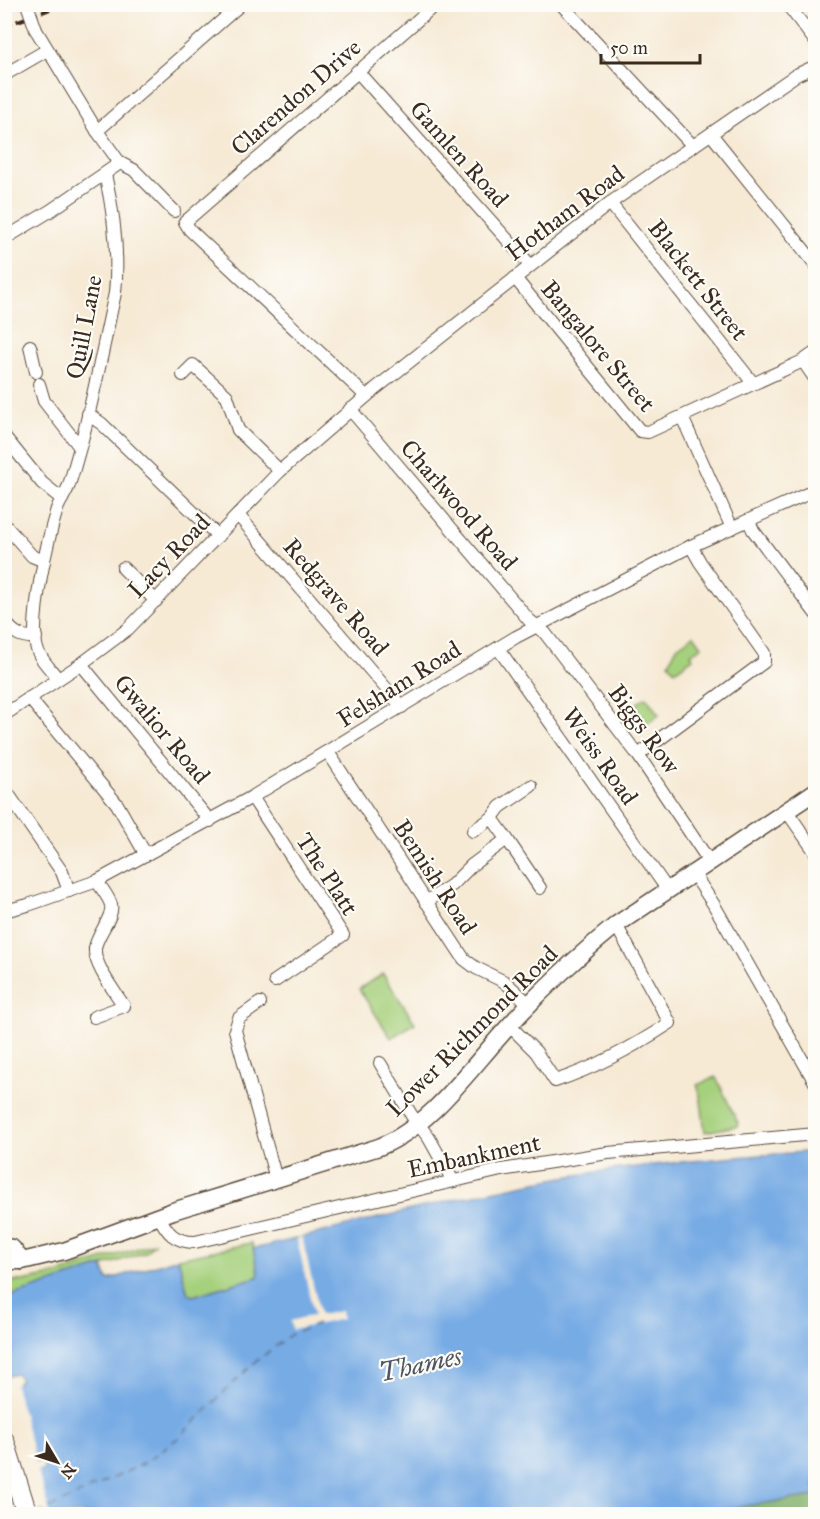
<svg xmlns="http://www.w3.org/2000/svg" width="820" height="1519" font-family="'IM FELL Great Primer',serif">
<rect width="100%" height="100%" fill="#fdfcf7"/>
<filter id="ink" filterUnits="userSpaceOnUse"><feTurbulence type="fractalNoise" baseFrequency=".0167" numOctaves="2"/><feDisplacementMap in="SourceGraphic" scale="12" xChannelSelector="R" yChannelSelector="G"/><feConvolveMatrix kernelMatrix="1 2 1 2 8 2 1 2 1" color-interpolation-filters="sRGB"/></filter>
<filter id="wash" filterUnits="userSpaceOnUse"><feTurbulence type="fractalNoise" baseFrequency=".008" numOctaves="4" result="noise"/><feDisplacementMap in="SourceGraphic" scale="24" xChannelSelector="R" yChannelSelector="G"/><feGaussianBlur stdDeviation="1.35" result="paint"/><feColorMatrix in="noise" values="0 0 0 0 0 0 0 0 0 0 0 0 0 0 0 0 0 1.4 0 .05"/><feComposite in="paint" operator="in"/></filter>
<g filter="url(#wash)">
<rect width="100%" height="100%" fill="#f6ead5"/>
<g fill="#a5d07c" stroke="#707d4d" stroke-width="1.5">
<polygon points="694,635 702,646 691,654 693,658 675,671 669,663 677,647"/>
<polygon points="646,697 659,715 644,726 631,708"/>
<polygon points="383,974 415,1023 391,1038 359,989"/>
<path d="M716,1077L738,1123L737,1126L705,1132C703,1121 701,1091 697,1085Z"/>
<polygon points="154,1243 146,1252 5,1298 5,1281 22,1281 54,1275"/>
<polygon points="252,1243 259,1274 257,1277 193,1296 188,1294 178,1258"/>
</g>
<polygon fill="#84b26c" stroke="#606e45" stroke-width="1.5" points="815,1483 815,1514 638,1514"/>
<path fill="#77abe4" stroke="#596a81" stroke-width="1.5" d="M815,1151V1496L723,1509L696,1514H5V1481L43,1470L45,1465L40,1461L5,1471V1388L18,1383L21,1379L16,1374L5,1377V1298L103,1266L108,1280L178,1258L188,1294L193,1296L257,1277L259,1274L253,1249C347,1227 441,1200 536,1182C628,1165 722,1158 815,1151Z"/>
<g fill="#f6ead5">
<polygon points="302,1237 320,1315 341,1311 342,1319 292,1330 290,1321 314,1315 297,1239"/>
<polygon points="16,1381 17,1384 15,1385 36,1462 39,1464 4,1474 4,1384"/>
<polygon points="40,1467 41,1470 38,1471 50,1514 4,1514 4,1478"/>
</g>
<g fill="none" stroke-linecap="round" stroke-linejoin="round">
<polyline stroke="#505763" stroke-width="1.5" stroke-dasharray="8 6" stroke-linecap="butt" points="37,1514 143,1464 178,1438 254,1363 290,1335 318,1324"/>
</g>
</g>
<g filter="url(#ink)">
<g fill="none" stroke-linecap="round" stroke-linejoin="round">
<defs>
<g id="street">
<polyline points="561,4 693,146"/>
<polyline points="787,4 816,42"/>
<polyline points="36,30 97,131 120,163 134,170 174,211"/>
<polyline points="357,71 530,265"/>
<polyline points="4,75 47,50"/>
<polyline points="97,131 241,4"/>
<polyline points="711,134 816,265"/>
<polyline points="610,203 753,383"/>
<polyline points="4,239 50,211 120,163"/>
<polyline points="515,278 640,431 648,432 803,361 816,352"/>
<polyline points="30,346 36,372"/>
<polyline points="803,361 816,380"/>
<polyline points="183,375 193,365 227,396 238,430 280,471"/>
<polyline points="39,384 44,401 79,446"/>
<polyline points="366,396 190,230 185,222 436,4"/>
<polyline points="350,409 529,620 545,633 638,755 709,861"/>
<polyline points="88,414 102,424 218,536"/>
<polyline points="682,417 732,528"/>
<polyline points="4,436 42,483 62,499"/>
<polyline points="238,515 402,707"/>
<polyline points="749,521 753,530 816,614"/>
<polyline points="4,524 32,556 44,561"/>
<polyline points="123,568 156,601"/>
<path d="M4,621C14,633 20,638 36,637"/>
<polyline points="498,648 667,889"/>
<polyline points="81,664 210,821"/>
<path d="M58,679C51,669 38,658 36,645C31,612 47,542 57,509C60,501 66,493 69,485C89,422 101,357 115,293C119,253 114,213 105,174"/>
<polyline points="29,698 117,804 146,855"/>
<polyline points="4,715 81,664 128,629 280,471 375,389 610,203 796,75 816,66"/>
<polyline points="328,752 464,959 476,968 505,982 529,1004"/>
<polyline points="638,755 764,662 764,653 700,562 691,546"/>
<polyline points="4,788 62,872 69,891"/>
<polyline points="252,797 343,935 275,981"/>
<polyline points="786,810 816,853"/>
<polyline points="473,831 492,818"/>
<polyline points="507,839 540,888"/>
<polyline points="693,873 714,905 816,1084"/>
<polyline points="426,902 452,885 472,865 507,839 492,818 500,807 531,786"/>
<polyline points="4,911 28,905 97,881 252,797 516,637 691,546 816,490"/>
<polyline points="260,1003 239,1018 235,1030 276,1179"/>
<path d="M94,1017L124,1006C115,992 93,964 95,948C97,934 114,917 111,905C109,897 101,888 97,881"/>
<path d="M509,1025L536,1052L555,1081C595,1068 635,1046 670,1023L616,925"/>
<polyline points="380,1063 412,1116 429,1138 453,1181"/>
<path d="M159,1216C167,1233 175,1242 195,1242L501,1170L608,1153L816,1134"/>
</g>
<g id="secondary">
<polyline points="4,1247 12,1248 22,1261"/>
<path d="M4,1261H22L64,1251L173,1211L379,1147C432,1126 471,1067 509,1026C542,989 578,956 616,925L816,791"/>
</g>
<polyline id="primary" points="4,1441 27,1514"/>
</defs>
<use href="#street" stroke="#574739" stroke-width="14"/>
<use href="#secondary" stroke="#574739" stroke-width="19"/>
<use href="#primary" stroke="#574739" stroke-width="22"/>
<use href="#street" stroke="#fff" stroke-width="12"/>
<use href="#secondary" stroke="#fff" stroke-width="16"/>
<use href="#primary" stroke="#fff" stroke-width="20"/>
<g stroke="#3b2a1e" stroke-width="4" stroke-dasharray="9 4.5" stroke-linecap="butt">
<polyline points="4,9 16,4"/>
<polyline points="4,26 64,4"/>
</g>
<defs>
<polyline id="street-bridge" points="27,4 36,30"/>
</defs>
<use href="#street-bridge" stroke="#574739" stroke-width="14" stroke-linecap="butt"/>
<use href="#street-bridge" stroke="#fff" stroke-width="12"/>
</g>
</g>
<g text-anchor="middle" stroke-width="4.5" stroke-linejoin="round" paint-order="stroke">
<g font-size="24" fill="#3b2a1e" stroke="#fdfcf7">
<text transform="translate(296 97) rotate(-41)" y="8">Clarendon Drive</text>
<text transform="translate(459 154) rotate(48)" y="8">Gamlen Road</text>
<text transform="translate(565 213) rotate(-37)" y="8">Hotham Road</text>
<text transform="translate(698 280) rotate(52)" y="8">Blackett Street</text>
<text transform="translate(84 327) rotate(-79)" y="8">Quill Lane</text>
<text transform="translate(598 346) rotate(50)" y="8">Bangalore Street</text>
<text transform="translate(459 505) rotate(49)" y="8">Charlwood Road</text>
<text transform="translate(169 556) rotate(-46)" y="8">Lacy Road</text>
<text transform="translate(336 597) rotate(49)" y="8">Redgrave Road</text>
<text transform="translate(399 684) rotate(-32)" y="8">Felsham Road</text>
<text transform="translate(162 729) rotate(50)" y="8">Gwalior Road</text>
<text transform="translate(644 729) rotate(54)" y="8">Biggs Row</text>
<text transform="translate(600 756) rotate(55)" y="8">Weiss Road</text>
<text transform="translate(327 874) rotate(57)" y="8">The Platt</text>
<text transform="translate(435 877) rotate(57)" y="8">Bemish Road</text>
<text transform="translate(472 1031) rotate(-45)" y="8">Lower Richmond Road</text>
<text transform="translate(474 1156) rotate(-12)" y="8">Embankment</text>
</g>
<g font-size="26" font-style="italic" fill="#505763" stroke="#fdfcf7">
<text transform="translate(420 1364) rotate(-12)" y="9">Thames</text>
</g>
</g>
<rect width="820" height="1519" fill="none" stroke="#fdfcf7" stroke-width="24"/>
<g transform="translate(57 1462) rotate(129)" stroke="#fdfcf7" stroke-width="4.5" paint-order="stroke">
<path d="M0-4.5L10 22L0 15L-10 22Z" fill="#3b2a1e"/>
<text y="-9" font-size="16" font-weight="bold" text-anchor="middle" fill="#3b2a1e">N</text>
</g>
<path d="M601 54v9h99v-9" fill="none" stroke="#3b2a1e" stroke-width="3"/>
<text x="610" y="54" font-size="18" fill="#3b2a1e" stroke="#fdfcf7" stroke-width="4.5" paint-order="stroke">50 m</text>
</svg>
